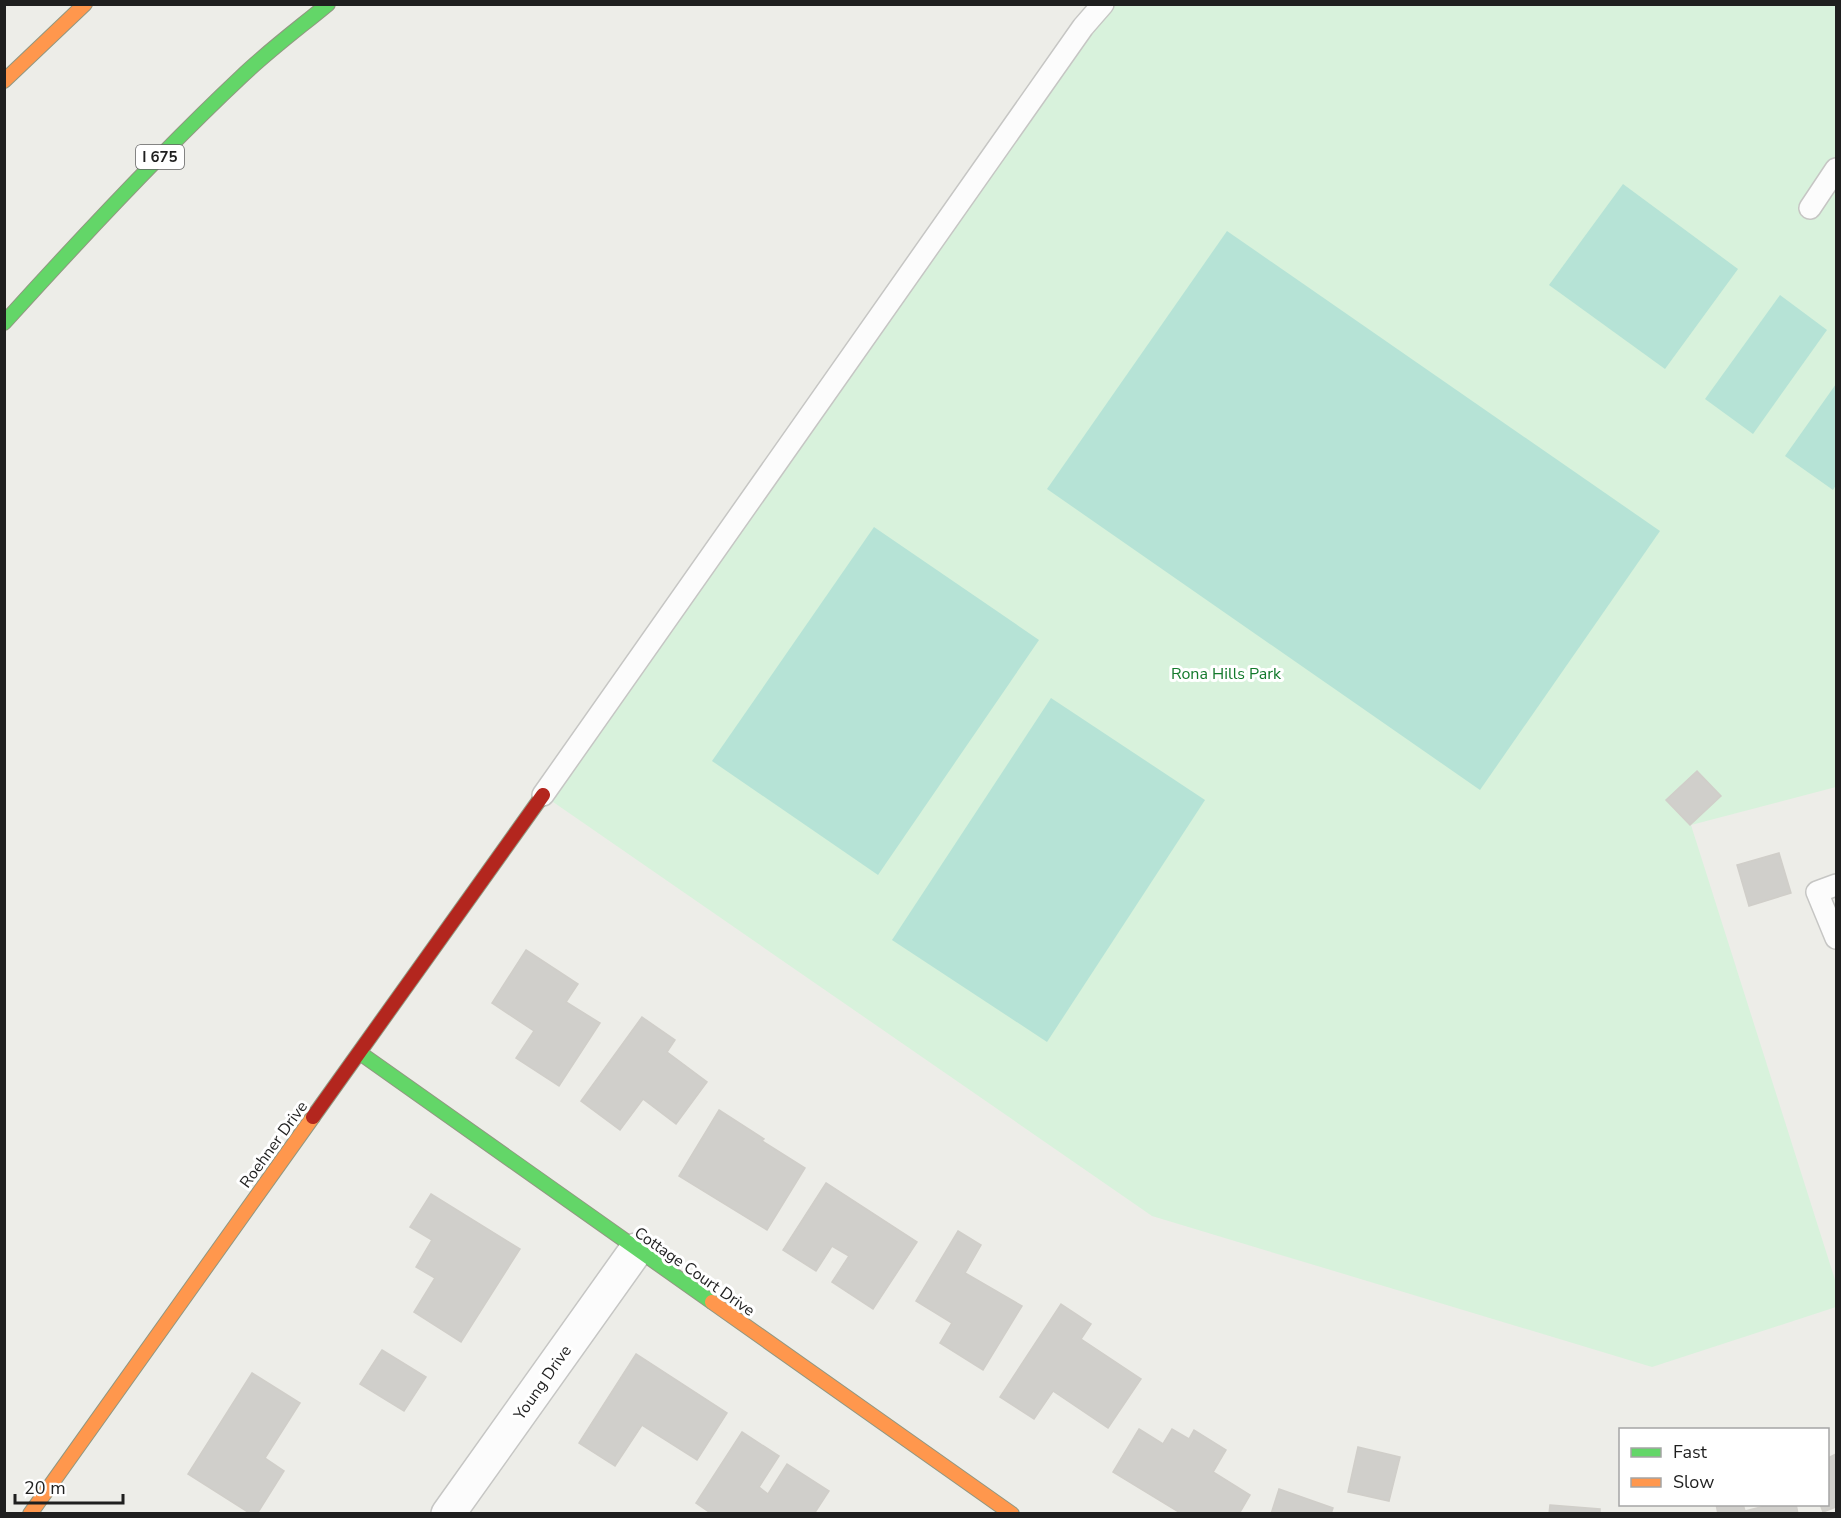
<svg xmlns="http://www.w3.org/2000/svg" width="1841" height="1518" font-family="'Nunito Sans',sans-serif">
<rect width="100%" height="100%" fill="#edede8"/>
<polygon fill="#d8f2dc" points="1103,5 1836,5 1836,787 1691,825 1836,1283 1836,1307 1652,1367 1152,1216 543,795"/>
<g fill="#b6e3d6">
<polygon points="1623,184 1738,269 1665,369 1549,285"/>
<polygon points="1227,231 1660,531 1480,790 1047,489"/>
<polygon points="1780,295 1827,330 1753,434 1705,399"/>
<polygon points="1836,384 1836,485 1833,490 1785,456"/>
<polygon points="874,527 1039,640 878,875 712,761"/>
<polygon points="1051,698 1205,800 1047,1042 892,940"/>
</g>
<g fill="#d0cfcb" stroke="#d0cec9" stroke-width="1.5">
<polygon points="1697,771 1721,796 1690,825 1666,800"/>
<polygon points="1779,853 1791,893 1749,906 1737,865"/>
<polygon points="526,950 578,984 566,1002 600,1023 559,1086 516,1058 534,1031 492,1003"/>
<polygon points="642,1017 675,1040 667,1052 707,1082 676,1124 643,1099 620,1130 581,1101"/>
<polygon points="719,1110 764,1139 762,1141 805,1168 767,1230 679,1176"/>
<polygon points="826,1183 917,1242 873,1309 832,1282 849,1256 832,1246 816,1271 783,1250"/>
<polygon points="431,1194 520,1249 461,1342 414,1312 435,1278 416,1267 432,1240 410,1227"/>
<polygon points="958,1231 981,1245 965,1273 1022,1306 983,1370 940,1343 952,1323 916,1301"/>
<polygon points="1061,1304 1091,1324 1081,1339 1141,1379 1108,1428 1053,1391 1034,1419 1000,1397"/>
<polygon points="382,1350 426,1377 404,1411 360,1384"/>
<polygon points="636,1354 727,1413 697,1460 642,1425 615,1466 579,1443"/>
<polygon points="252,1373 300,1403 265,1458 284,1471 257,1514 251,1514 188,1474"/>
<polygon points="1139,1429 1163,1444 1172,1429 1189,1439 1194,1430 1226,1450 1213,1472 1250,1495 1239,1514 1182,1514 1113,1472"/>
<polygon points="742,1432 779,1456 759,1487 768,1494 787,1464 829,1491 814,1514 712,1514 696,1503"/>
<polygon points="1358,1447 1400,1457 1389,1501 1348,1492"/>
<polygon points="1836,1454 1836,1507 1823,1512 1820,1504 1828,1504 1828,1458"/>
<polygon points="1279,1489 1333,1508 1331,1514 1271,1514"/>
<polygon points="1716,1504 1743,1504 1745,1511 1773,1504 1796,1504 1798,1514 1718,1514"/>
<polygon points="1550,1505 1600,1509 1600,1514 1549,1514"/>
</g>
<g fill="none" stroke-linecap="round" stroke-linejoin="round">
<defs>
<g id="lane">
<polyline points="1810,208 1836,169"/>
<polyline points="543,795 1083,27 1103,4"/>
<polyline points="1836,885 1817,892 1836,938"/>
</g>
<polyline id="street" points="448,1514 636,1250"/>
<g id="fast">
<path d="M4,323C80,239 158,155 241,77C268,51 299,28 328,4"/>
<polyline points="360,1053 712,1302"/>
</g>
<g id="slow">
<polyline points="4,81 85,4"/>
<polyline points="712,1302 1012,1514"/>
<polyline points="30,1514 313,1117"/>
</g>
<polyline id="jam" points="313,1117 543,795"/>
</defs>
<use href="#lane" stroke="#c6c6c4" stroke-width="24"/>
<use href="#street" stroke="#c6c6c4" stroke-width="36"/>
<use href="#fast" stroke="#919781" stroke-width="16"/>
<use href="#slow" stroke="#919781" stroke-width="16"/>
<use href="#jam" stroke="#919781" stroke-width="16"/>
<use href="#lane" stroke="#fcfcfc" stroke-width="21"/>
<use href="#street" stroke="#fcfcfc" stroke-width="33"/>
<use href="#fast" stroke="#63d668" stroke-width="14"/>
<use href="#slow" stroke="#ff974d" stroke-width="14"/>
<use href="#jam" stroke="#b3261e" stroke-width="14"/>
</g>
<g text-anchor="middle" stroke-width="6" stroke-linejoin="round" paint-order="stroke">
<rect fill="#fff" stroke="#626262" stroke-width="1.5" x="136" y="145" width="48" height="24" rx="4.5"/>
<g font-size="15" font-weight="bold" fill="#1f1f1f">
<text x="160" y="162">I 675</text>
</g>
<g font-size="16" fill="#12792b" stroke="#fff">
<text x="1226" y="679">Rona Hills Park</text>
</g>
<g font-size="16" fill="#1f1f1f" stroke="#fff">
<text transform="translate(273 1144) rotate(-54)" y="6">Roehner Drive</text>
<text transform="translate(695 1271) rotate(35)" y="6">Cottage Court Drive</text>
<text transform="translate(542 1382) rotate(-55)" y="6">Young Drive</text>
</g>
</g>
<rect width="1841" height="1518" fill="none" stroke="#1f1f1f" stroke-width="12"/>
<rect x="1619" y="1428" width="210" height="78" fill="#ffffff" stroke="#a5a5a5" stroke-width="1.5"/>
<rect x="1631" y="1448" width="30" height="9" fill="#63d668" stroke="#a5a5a5" stroke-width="1.5"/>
<text x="1673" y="1458" font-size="18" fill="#1f1f1f">Fast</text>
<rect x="1631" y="1478" width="30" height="9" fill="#ff974d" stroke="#a5a5a5" stroke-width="1.5"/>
<text x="1673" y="1488" font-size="18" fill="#1f1f1f">Slow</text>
<path d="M15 1494v9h108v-9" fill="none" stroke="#1f1f1f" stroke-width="3"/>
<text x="24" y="1494" font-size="18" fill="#1f1f1f" stroke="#ffffff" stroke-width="4.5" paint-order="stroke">20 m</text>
</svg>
